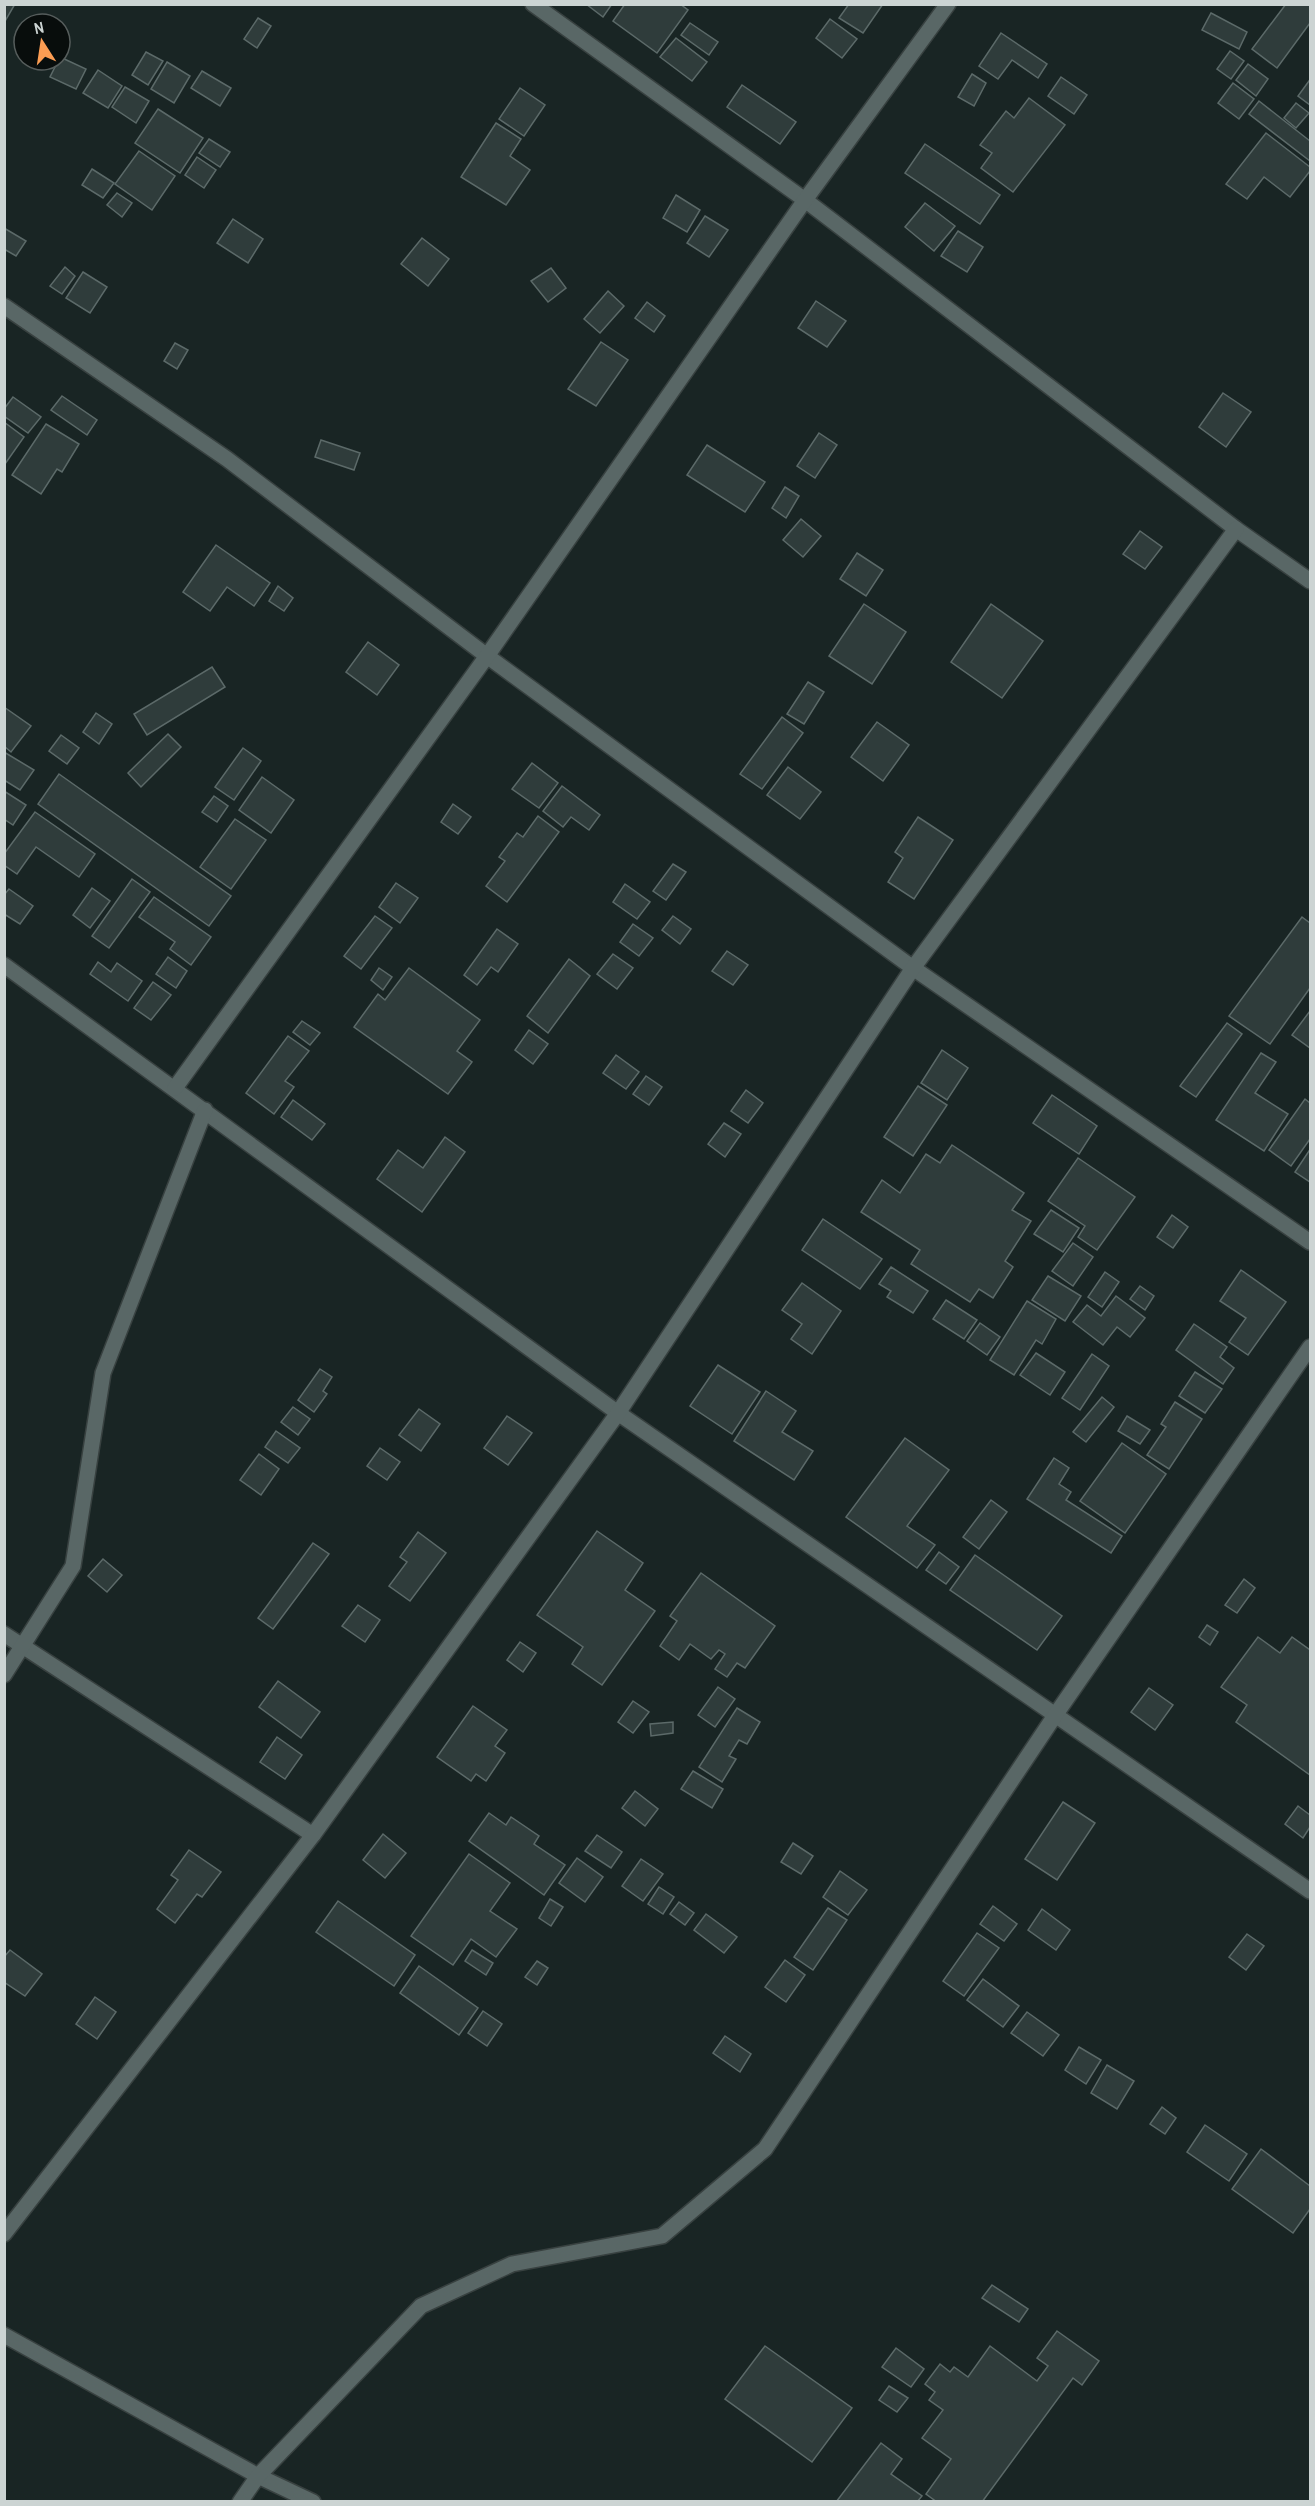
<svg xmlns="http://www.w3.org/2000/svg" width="1315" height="2506" font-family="'Archivo Narrow',sans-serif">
<rect width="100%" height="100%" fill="#192524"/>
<g fill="#2f3c3b" stroke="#5c6a69" stroke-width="1.5">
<polygon points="4,4 15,4 4,23"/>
<polygon points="586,4 612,4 603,17"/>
<polygon points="625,4 680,4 688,10 657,53 613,21"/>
<polygon points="849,4 883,4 863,33 839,18"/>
<polygon points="1286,4 1310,4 1310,23 1277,68 1252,49"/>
<polygon points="1211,13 1247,32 1239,49 1202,30"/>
<polygon points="258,18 271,26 257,48 244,39"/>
<polygon points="830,19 857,39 842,58 816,38"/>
<polygon points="690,23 718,42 709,55 681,35"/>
<polygon points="1001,33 1047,64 1038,78 1012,60 998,79 979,66"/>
<polygon points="676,38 707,62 692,81 660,57"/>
<polygon points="1230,51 1244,61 1231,79 1217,69"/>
<polygon points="146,52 163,61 148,85 132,75"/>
<polygon points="60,57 86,69 76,89 50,77"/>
<polygon points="167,62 190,76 174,103 151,89"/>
<polygon points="1248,64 1268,79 1256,96 1236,80"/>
<polygon points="98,70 122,86 108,108 83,93"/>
<polygon points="202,71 231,88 220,106 191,88"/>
<polygon points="972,74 986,83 974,106 958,97"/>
<polygon points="1061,77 1087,95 1074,114 1048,96"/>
<polygon points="1309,81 1310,82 1310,105 1298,96"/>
<polygon points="1233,83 1254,99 1239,119 1218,103"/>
<polygon points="742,85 796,122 780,144 727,107"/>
<polygon points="125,87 149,101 136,123 112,107"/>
<polygon points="520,88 545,105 524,136 499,119"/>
<polygon points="1029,98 1065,125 1013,192 981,168 992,153 980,145 1006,111 1014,118"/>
<polygon points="1259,101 1310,141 1310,161 1249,114"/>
<polygon points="1296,103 1309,113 1296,128 1284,118"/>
<polygon points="158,109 203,138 180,173 135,143"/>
<polygon points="496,123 521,139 510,156 530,170 506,205 461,177"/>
<polygon points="1266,133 1310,167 1310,171 1290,197 1264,177 1247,199 1226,184"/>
<polygon points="209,139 230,152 220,167 199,153"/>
<polygon points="925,144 1000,195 980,224 905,173"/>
<polygon points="139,151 175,176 152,210 115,184"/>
<polygon points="197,157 216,170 204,188 185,175"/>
<polygon points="92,169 114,183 103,198 82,185"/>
<polygon points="117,193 132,203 122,217 107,205"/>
<polygon points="676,195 700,210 687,232 663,218"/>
<polygon points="925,203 955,226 934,251 905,227"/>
<polygon points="705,216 728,230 709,257 687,243"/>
<polygon points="233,219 263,239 248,263 217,243"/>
<polygon points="4,228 26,241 16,256 4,249"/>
<polygon points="958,231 983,247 967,272 941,256"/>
<polygon points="422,238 449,259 428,286 401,264"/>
<polygon points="65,267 75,276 62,294 50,286"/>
<polygon points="551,268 566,288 548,302 531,281"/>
<polygon points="83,272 107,287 90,313 66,298"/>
<polygon points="608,291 624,306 600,333 584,319"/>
<polygon points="816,301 846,321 827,347 798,328"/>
<polygon points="647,302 665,316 654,332 635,318"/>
<polygon points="601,342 628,360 596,406 568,389"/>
<polygon points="175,343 188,350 177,369 164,361"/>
<polygon points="1223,393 1251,412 1226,447 1199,427"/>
<polygon points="62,396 97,420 87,435 51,410"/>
<polygon points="13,397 41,417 28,433 4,416 4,409"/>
<polygon points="4,422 24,437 5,464 4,464"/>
<polygon points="46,424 79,444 62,472 57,469 41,494 12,475"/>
<polygon points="819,433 837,445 815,478 797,466"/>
<polygon points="321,440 360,453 354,470 315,457"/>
<polygon points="707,445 765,482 745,512 687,475"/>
<polygon points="785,487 799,496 786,518 772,508"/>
<polygon points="801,519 821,536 803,557 783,540"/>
<polygon points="1140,531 1162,547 1145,569 1123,554"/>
<polygon points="216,545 270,583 254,606 227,587 210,611 183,592"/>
<polygon points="857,553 883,570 866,596 840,579"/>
<polygon points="278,586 293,598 284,611 269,601"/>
<polygon points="864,604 906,632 872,684 829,656"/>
<polygon points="991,604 1043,641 1002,698 951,662"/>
<polygon points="368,642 399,665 377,695 346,672"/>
<polygon points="212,667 225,687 147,735 134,714"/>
<polygon points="808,682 824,692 804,724 787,714"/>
<polygon points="4,707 31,726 11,752 4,746"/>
<polygon points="96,713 112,724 99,744 83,732"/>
<polygon points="782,717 803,733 762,789 740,774"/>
<polygon points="877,722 909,745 883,781 851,757"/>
<polygon points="168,734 181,747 141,787 128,773"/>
<polygon points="61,735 79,748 67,764 49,751"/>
<polygon points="243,748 261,761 234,800 215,787"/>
<polygon points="4,752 34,770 20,790 4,780"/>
<polygon points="532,763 558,783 539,808 512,789"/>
<polygon points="788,767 821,792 800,819 767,795"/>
<polygon points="59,774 231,896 209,926 38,804"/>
<polygon points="262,777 294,800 271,833 239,810"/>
<polygon points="562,786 600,815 589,830 571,817 563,827 543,811"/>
<polygon points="4,791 26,805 13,825 4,819"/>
<polygon points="214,796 228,806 217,822 202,812"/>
<polygon points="453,804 471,817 458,834 441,822"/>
<polygon points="35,812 95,854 79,877 36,847 17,874 4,865 4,854"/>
<polygon points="538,816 559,832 507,902 486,886 505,861 499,857 517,833 523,837"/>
<polygon points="918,817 953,840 914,899 888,882 903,858 895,852"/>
<polygon points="235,819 266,840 231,889 200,867"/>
<polygon points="673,864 686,872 666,900 653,891"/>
<polygon points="132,879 150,892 109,948 92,936"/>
<polygon points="396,883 418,898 400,923 379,907"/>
<polygon points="625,884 650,902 637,919 613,902"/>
<polygon points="92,888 110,901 90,928 73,915"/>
<polygon points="9,889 33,906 20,924 4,914 4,895"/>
<polygon points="154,897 211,937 191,965 170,949 175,942 139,917"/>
<polygon points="375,916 392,928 361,969 344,956"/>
<polygon points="673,916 691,929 680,944 662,930"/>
<polygon points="1302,917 1310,923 1310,988 1270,1044 1229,1016"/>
<polygon points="633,924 653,938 639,956 620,942"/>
<polygon points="497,929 518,944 498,972 491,967 477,985 464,975"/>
<polygon points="727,951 748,965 733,985 712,971"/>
<polygon points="613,954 633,968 617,989 597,974"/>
<polygon points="168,957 187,971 176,988 156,974"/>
<polygon points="569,959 590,976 548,1033 527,1016"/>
<polygon points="98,962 111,972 117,963 142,981 128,1001 90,974"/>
<polygon points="379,968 392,977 383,990 371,980"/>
<polygon points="409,968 480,1020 457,1051 472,1062 448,1094 354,1027 378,994 385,1000"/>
<polygon points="153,982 171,995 151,1020 134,1008"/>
<polygon points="1310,1011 1310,1048 1292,1035"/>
<polygon points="302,1021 320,1033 310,1045 293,1032"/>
<polygon points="1227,1023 1242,1034 1196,1097 1180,1086"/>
<polygon points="529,1030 548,1044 533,1064 515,1050"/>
<polygon points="288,1036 309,1051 285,1081 294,1087 274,1114 246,1093"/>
<polygon points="942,1050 968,1068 947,1100 921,1083"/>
<polygon points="1261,1053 1276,1062 1255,1093 1288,1114 1264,1151 1216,1120"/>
<polygon points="616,1055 639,1072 626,1089 603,1073"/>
<polygon points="646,1076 662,1087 649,1105 633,1094"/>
<polygon points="918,1086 947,1105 913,1156 884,1137"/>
<polygon points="746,1090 763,1103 748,1123 731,1111"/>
<polygon points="1052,1095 1097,1126 1079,1154 1033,1123"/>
<polygon points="1305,1099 1310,1103 1310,1139 1291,1166 1269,1150"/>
<polygon points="293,1100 325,1124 312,1140 281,1117"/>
<polygon points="724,1123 741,1134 725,1157 708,1144"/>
<polygon points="445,1137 465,1152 422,1212 377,1179 398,1150 423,1168"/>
<polygon points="952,1145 1024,1193 1012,1210 1031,1221 1005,1261 1013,1267 993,1298 979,1289 970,1302 911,1264 920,1250 861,1212 882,1180 900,1193 926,1154 940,1163"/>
<polygon points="1309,1151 1310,1152 1310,1182 1295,1172"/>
<polygon points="1078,1158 1135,1197 1097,1250 1078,1237 1085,1226 1048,1201"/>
<polygon points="1051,1210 1079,1228 1063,1252 1034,1234"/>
<polygon points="1172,1215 1188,1227 1173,1248 1157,1237"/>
<polygon points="823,1219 882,1259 860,1289 802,1250"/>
<polygon points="1073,1243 1093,1257 1073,1286 1052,1271"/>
<polygon points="891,1267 928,1291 913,1313 887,1297 891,1291 879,1284"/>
<polygon points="1241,1270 1286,1302 1248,1355 1229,1342 1246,1318 1220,1301"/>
<polygon points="1105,1272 1119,1282 1102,1307 1088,1297"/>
<polygon points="1048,1276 1081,1296 1065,1321 1032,1300"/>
<polygon points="802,1283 841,1311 812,1354 791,1339 802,1324 782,1310"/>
<polygon points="1140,1286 1154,1296 1145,1310 1130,1299"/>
<polygon points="1116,1296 1145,1318 1130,1337 1117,1327 1103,1345 1073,1322 1087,1305 1101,1316"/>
<polygon points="946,1300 977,1320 964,1339 933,1319"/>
<polygon points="1027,1301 1056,1319 1042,1344 1036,1340 1014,1375 990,1360"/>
<polygon points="980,1323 1000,1337 987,1355 967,1341"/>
<polygon points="1194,1324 1227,1347 1220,1357 1234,1368 1223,1384 1176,1350"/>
<polygon points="1036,1353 1065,1372 1050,1395 1020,1375"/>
<polygon points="1092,1354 1109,1366 1080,1410 1062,1398"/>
<polygon points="718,1365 760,1392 732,1434 690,1406"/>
<polygon points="320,1369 332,1377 323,1391 327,1394 314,1412 298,1400"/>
<polygon points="1195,1372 1222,1389 1205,1413 1179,1396"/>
<polygon points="766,1391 796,1411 782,1432 813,1451 794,1480 734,1441"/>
<polygon points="1102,1397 1114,1407 1086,1442 1073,1432"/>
<polygon points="1175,1402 1202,1419 1169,1469 1147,1455 1166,1427 1161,1424"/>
<polygon points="293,1407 310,1419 298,1435 281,1422"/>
<polygon points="419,1409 440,1424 421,1451 399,1435"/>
<polygon points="507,1416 532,1433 508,1465 484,1448"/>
<polygon points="1127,1416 1150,1430 1140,1444 1118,1431"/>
<polygon points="276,1431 300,1448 288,1463 265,1447"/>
<polygon points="905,1438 949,1470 907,1526 935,1545 917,1568 846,1517"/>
<polygon points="1122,1443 1166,1474 1125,1533 1080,1501"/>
<polygon points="380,1448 400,1462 387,1480 367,1466"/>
<polygon points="259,1454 279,1469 261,1495 240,1480"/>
<polygon points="1054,1458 1069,1468 1059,1484 1071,1492 1066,1500 1122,1536 1111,1553 1027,1499"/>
<polygon points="991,1500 1007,1512 979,1549 963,1537"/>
<polygon points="597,1531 643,1563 625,1590 655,1611 602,1685 572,1664 583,1647 537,1615"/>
<polygon points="418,1532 446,1553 410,1601 389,1586 407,1562 400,1557"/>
<polygon points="313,1543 329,1554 273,1629 258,1618"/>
<polygon points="939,1552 959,1567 946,1584 926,1570"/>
<polygon points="975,1555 1062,1616 1037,1650 950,1590"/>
<polygon points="103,1559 122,1575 107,1592 88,1576"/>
<polygon points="701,1573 775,1626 745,1668 737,1663 727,1677 715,1669 725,1654 719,1650 711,1659 690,1644 679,1660 660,1646 677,1621 670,1616"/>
<polygon points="1244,1579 1255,1588 1237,1613 1225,1605"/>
<polygon points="358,1605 380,1620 365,1642 342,1626"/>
<polygon points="1207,1625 1218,1632 1210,1645 1199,1637"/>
<polygon points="1258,1637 1280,1653 1292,1637 1310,1650 1310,1775 1236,1722 1247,1705 1221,1687"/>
<polygon points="520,1642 536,1653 523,1672 507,1660"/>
<polygon points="278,1681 320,1712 301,1738 259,1707"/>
<polygon points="718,1687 735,1699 715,1727 698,1715"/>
<polygon points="1149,1688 1173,1705 1155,1730 1131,1712"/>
<polygon points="633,1701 649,1712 633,1733 618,1722"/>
<polygon points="473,1706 507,1730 495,1746 505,1753 486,1781 476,1774 471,1781 437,1757"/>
<polygon points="737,1708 760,1722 747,1744 739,1740 729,1756 736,1759 722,1782 699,1767"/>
<polygon points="673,1722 673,1733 651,1736 650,1724"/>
<polygon points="277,1737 302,1755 285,1779 260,1762"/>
<polygon points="693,1771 723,1789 712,1808 681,1789"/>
<polygon points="635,1791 658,1809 645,1826 622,1808"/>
<polygon points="1063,1802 1095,1823 1057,1880 1025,1859"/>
<polygon points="1298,1806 1310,1815 1310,1827 1303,1838 1285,1824"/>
<polygon points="489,1813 506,1825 511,1817 539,1836 534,1844 565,1865 544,1895 469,1841"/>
<polygon points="383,1834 406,1853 385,1878 363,1860"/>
<polygon points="597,1835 622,1852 611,1868 585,1851"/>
<polygon points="793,1843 813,1856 801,1874 781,1862"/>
<polygon points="189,1850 221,1872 202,1897 197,1894 175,1923 157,1909 178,1880 171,1875"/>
<polygon points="469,1854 510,1883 490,1911 517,1929 496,1957 471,1939 453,1965 411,1936"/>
<polygon points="577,1858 603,1877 585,1902 559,1883"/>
<polygon points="641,1859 663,1874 643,1901 622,1886"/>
<polygon points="840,1871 867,1890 848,1915 823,1897"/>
<polygon points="659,1887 674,1897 663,1914 648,1904"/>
<polygon points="550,1899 563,1907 551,1926 539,1918"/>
<polygon points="338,1901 415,1955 394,1986 316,1932"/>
<polygon points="679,1902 694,1913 685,1925 670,1914"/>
<polygon points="993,1906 1017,1924 1004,1941 980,1924"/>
<polygon points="828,1908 847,1920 813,1970 794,1957"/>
<polygon points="1042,1909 1070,1930 1056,1950 1028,1930"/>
<polygon points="706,1914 737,1937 724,1953 694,1930"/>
<polygon points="977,1933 999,1948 964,1996 943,1981"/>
<polygon points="1247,1934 1264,1946 1246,1970 1229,1957"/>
<polygon points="10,1950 42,1974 25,1996 4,1982 4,1957"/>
<polygon points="472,1950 493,1963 486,1975 465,1961"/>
<polygon points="785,1960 805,1975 786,2002 765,1987"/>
<polygon points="537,1961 548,1968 537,1985 525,1977"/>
<polygon points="419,1966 478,2008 459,2035 400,1993"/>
<polygon points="983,1979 1019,2006 1003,2027 967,2000"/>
<polygon points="95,1997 116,2012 97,2039 76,2024"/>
<polygon points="483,2011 502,2024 487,2046 468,2033"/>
<polygon points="1027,2012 1059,2035 1043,2056 1011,2033"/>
<polygon points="725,2036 751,2054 740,2072 713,2053"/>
<polygon points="1079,2047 1101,2060 1086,2084 1065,2070"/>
<polygon points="1107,2065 1134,2081 1117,2109 1091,2093"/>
<polygon points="1162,2107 1176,2118 1165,2134 1150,2124"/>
<polygon points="1205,2125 1247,2154 1229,2181 1187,2152"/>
<polygon points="1261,2149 1310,2186 1310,2209 1293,2233 1232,2189"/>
<polygon points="992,2285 1028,2309 1019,2322 982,2298"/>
<polygon points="1057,2331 1099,2361 1082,2385 1073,2378 982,2502 937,2502 926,2494 951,2459 922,2438 943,2410 929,2400 935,2392 925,2384 940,2364 950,2372 954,2367 968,2377 990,2346 1037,2381 1048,2366 1037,2358"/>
<polygon points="765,2346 852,2408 812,2462 725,2399"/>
<polygon points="896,2348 924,2369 911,2387 882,2367"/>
<polygon points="889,2386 908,2398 897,2412 879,2400"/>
<polygon points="881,2443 902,2459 891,2474 922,2496 917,2502 836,2502"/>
</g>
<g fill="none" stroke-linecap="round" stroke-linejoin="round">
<defs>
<g id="minor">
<polyline points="533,4 805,200 1236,529 1310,581"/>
<polyline points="4,306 227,459 487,656 913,968 1310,1242"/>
<polyline points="4,965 618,1413 1310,1891"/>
<polyline points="175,1088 487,656 805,200 948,4"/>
<polyline points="4,1634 313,1835"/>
<polyline points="4,1675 73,1566 103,1373 205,1110"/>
<polyline points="4,2234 313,1835 618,1413 913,968 1236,529"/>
<polyline points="4,2335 258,2476 313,2502"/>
<polyline points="240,2502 258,2476 421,2306 512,2264 662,2236 765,2149 1056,1714 1310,1347"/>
</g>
</defs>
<use href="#minor" stroke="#384140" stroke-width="18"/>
<use href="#minor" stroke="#596766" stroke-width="15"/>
</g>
<rect width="1315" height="2506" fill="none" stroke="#ccd4d3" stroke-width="12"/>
<g transform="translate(42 42) rotate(348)"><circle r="28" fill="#080d0c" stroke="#565d5c" stroke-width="1.5"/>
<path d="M0-4.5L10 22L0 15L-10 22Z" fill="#fc9d53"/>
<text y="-9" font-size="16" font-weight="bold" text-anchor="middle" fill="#ccd4d3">N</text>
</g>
</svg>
